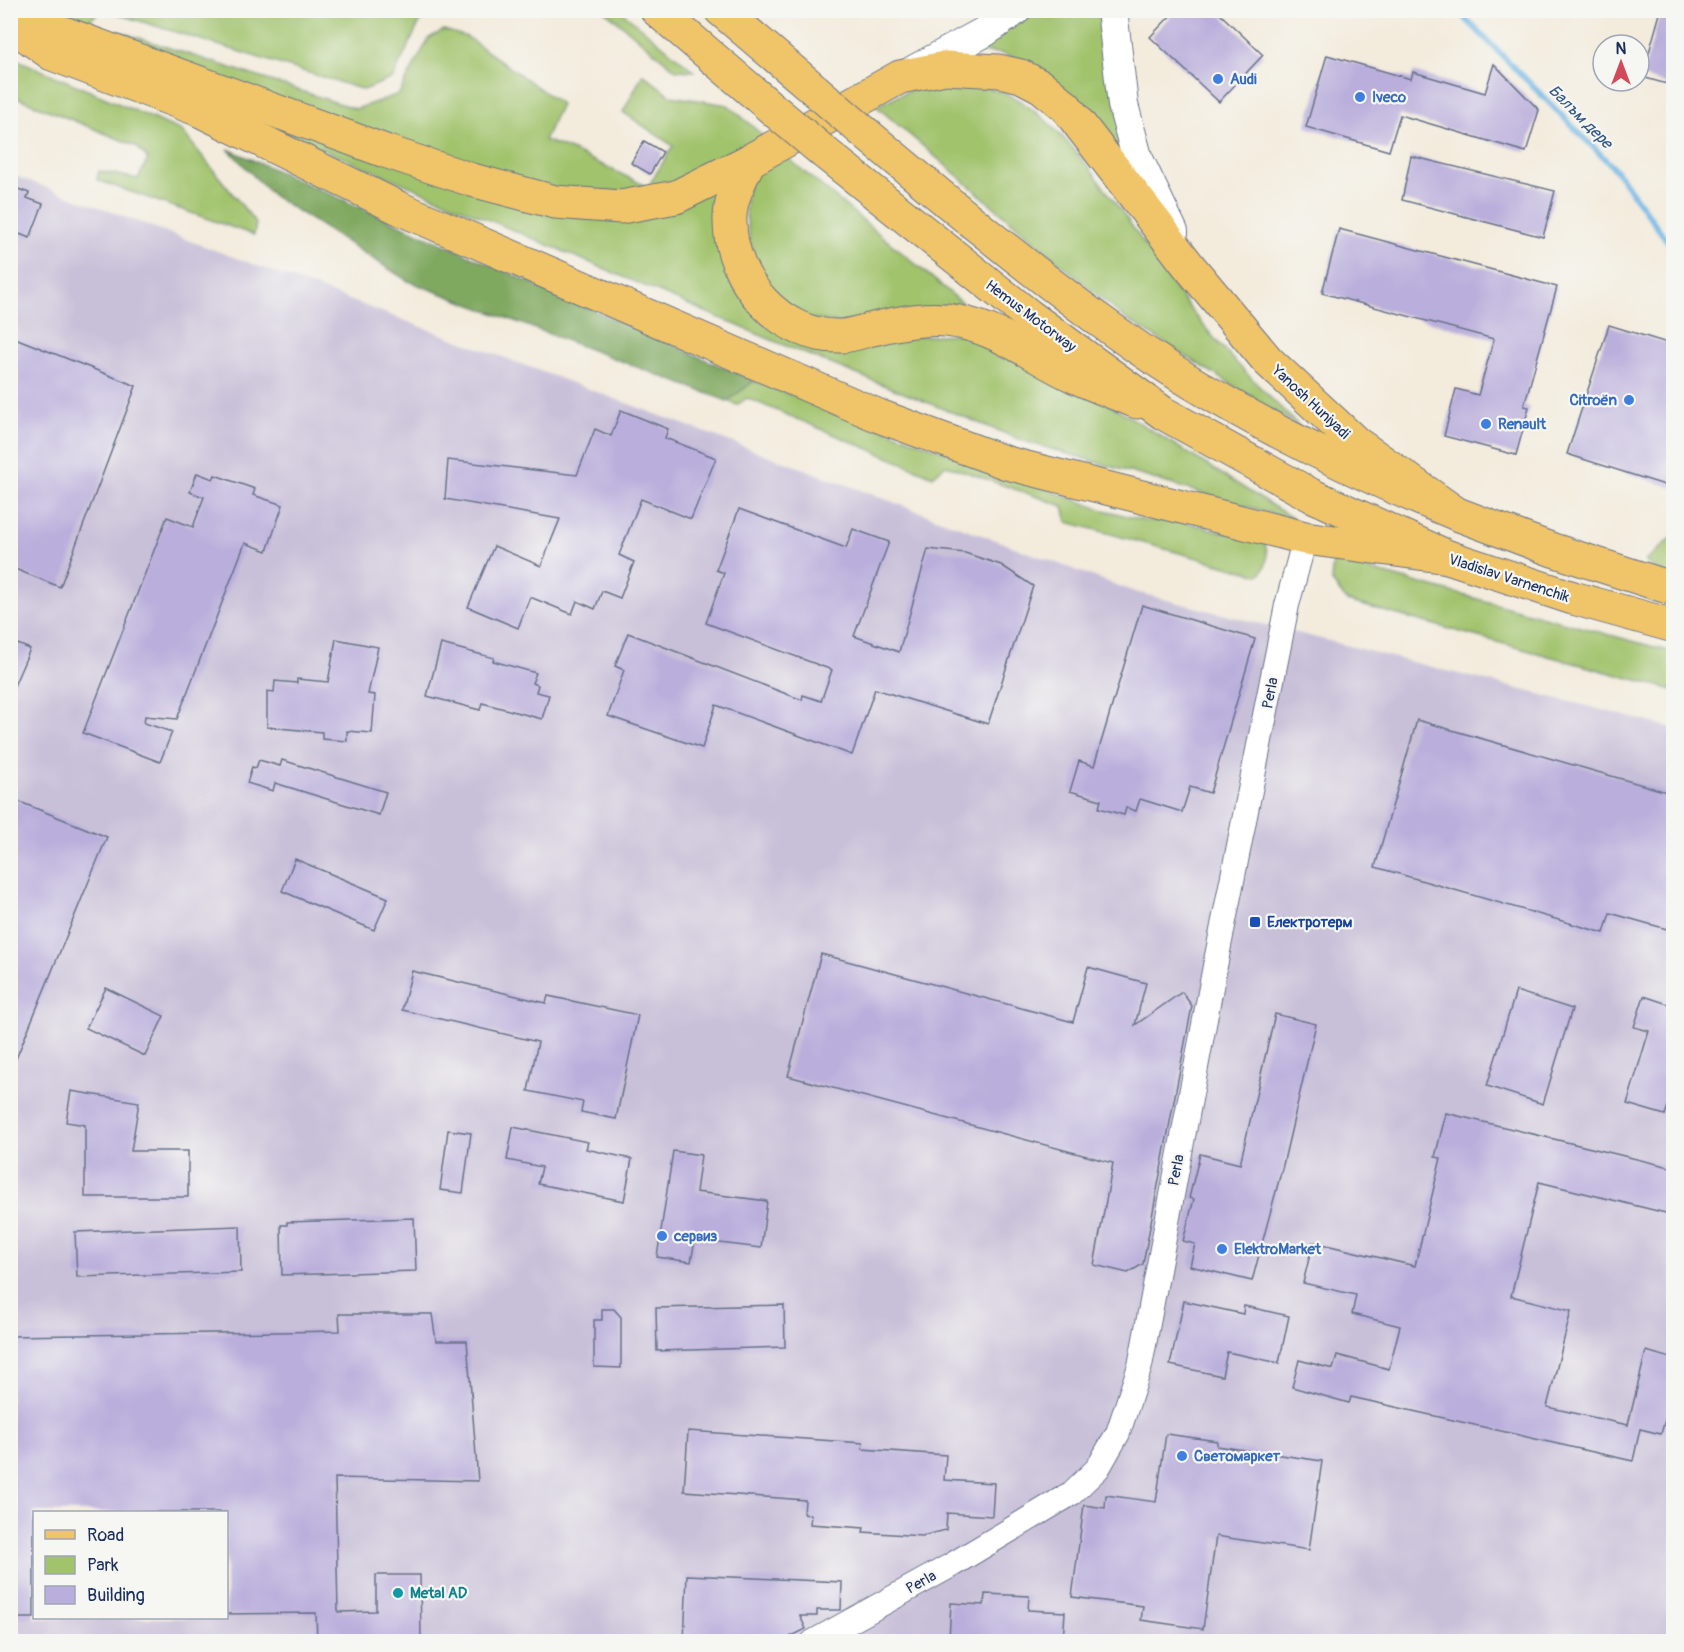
<svg xmlns="http://www.w3.org/2000/svg" width="1684" height="1652" font-family="Pangolin,sans-serif">
<rect width="100%" height="100%" fill="#f6f6f2"/>
<filter id="ink" filterUnits="userSpaceOnUse"><feTurbulence type="fractalNoise" baseFrequency=".0167" numOctaves="2"/><feDisplacementMap in="SourceGraphic" scale="12" xChannelSelector="R" yChannelSelector="G"/><feConvolveMatrix kernelMatrix="1 2 1 2 8 2 1 2 1" color-interpolation-filters="sRGB"/></filter>
<filter id="wash" filterUnits="userSpaceOnUse"><feTurbulence type="fractalNoise" baseFrequency=".008" numOctaves="4" result="noise"/><feDisplacementMap in="SourceGraphic" scale="24" xChannelSelector="R" yChannelSelector="G"/><feGaussianBlur stdDeviation="1.35" result="paint"/><feColorMatrix in="noise" values="0 0 0 0 0 0 0 0 0 0 0 0 0 0 0 0 0 1.4 0 .05"/><feComposite in="paint" operator="in"/></filter>
<g filter="url(#wash)">
<rect width="100%" height="100%" fill="#f3ebdb"/>
<path fill="#c8bfd8" fill-rule="evenodd" d="M10,174L1135,592L1673,728V1641H11ZM34,1512H226V1618H34Z"/>
<g fill="#a1c36c" stroke="#5e7965" stroke-width="1.5">
<polygon points="34,11 101,11 80,27"/>
<polygon points="107,11 425,10 425,11 393,78 364,90"/>
<polygon points="605,11 621,11 694,71 676,70"/>
<polygon points="1030,11 1101,11 1140,192 1026,62 1000,53 961,51"/>
<polygon points="444,30 467,37 561,104 544,140 573,151 648,187 673,146 623,112 643,74 671,96 728,105 767,139 674,188 553,195 108,39 118,31 356,109 399,94 429,38"/>
<polygon points="11,57 182,131 256,223 254,235 97,180 99,171 138,179 148,159 136,146 11,95"/>
<path d="M939,83C962,83 984,85 1006,94C1072,120 1146,253 1192,311C1224,353 1263,390 1301,428L1123,317L876,106L908,91Z"/>
<polygon points="193,94 552,213 718,185 749,302 894,338 967,333 1119,410 1297,521 1024,441 781,344"/>
<polygon points="783,154 972,311 852,324 804,318 772,290 758,270 750,242 745,208 750,174"/>
<path d="M754,381L1100,509L1146,521L1177,520L1265,543C1268,554 1268,567 1259,575L1067,522L1063,506L946,465L933,476L747,398L737,405L727,401Z"/>
<polygon points="1673,537 1673,575 1656,570 1645,561"/>
<polygon points="1333,560 1673,652 1673,690 1347,601 1331,581"/>
</g>
<polygon fill="#80a960" stroke="#4e6c5f" stroke-width="1.5" points="228,149 754,381 727,401 408,281 272,195"/>
<g fill="none" stroke-linecap="round" stroke-linejoin="round">
<polyline stroke="#6bb4e3" stroke-width="6" points="1457,10 1615,169 1674,250"/>
</g>
<g id="blocks">
<g fill="#baafdc">
<polygon points="1176,10 1216,10 1263,55 1219,102 1150,37"/>
<polygon points="1661,10 1674,10 1674,86 1642,77"/>
<polygon points="1327,55 1411,79 1413,72 1485,93 1494,64 1539,110 1526,152 1400,115 1389,151 1306,127"/>
<polygon points="644,141 663,152 650,174 631,163"/>
<polygon points="1411,156 1555,191 1543,237 1402,200"/>
<polygon points="10,186 29,193 27,198 43,204 30,238 14,232 10,237"/>
<polygon points="1339,229 1557,287 1524,406 1529,407 1516,455 1444,436 1456,389 1478,395 1494,339 1322,293"/>
<polygon points="1609,325 1674,345 1674,488 1567,454"/>
<polygon points="10,336 136,386 60,587 10,567"/>
<polygon points="621,410 668,429 665,438 716,458 691,519 641,499 619,555 634,562 620,598 602,591 595,609 577,601 572,614 530,597 518,628 468,607 494,546 541,566 560,519 445,499 448,460 577,475 595,429 611,436"/>
<polygon points="197,473 213,479 215,475 255,489 253,495 283,505 267,551 245,543 177,719 145,716 144,723 172,732 160,762 83,733 167,517 193,527 204,497 190,492"/>
<polygon points="739,509 846,548 853,529 889,542 854,636 899,652 928,549 965,553 1001,565 1033,586 988,724 875,689 852,755 716,705 702,748 608,716 624,670 615,666 628,633 802,700 803,695 821,701 832,670 706,623 724,573 716,570"/>
<polygon points="1142,605 1255,639 1210,793 1190,787 1182,812 1140,799 1136,811 1126,808 1124,815 1099,808 1101,800 1070,791 1079,761 1094,766"/>
<polygon points="336,639 378,647 368,694 375,695 372,733 347,731 347,741 322,739 322,732 267,727 267,691 274,692 275,681 297,683 297,679 328,682"/>
<polygon points="10,641 30,649 10,695"/>
<polygon points="441,644 494,658 493,661 536,673 532,683 538,685 536,692 549,695 542,719 482,703 480,710 427,696"/>
<polygon points="1417,720 1674,794 1674,931 1610,913 1604,933 1375,867"/>
<polygon points="259,760 280,766 282,760 386,792 379,815 275,783 273,791 247,783 252,767 256,768"/>
<polygon points="10,798 107,837 11,1071 10,1071"/>
<polygon points="295,859 388,898 374,930 282,891"/>
<polygon points="821,954 1073,1022 1088,967 1146,983 1135,1025 1182,992 1192,1006 1143,1264 1128,1273 1094,1265 1113,1163 788,1076"/>
<polygon points="412,971 546,1003 548,996 638,1015 616,1119 581,1112 583,1102 528,1091 538,1042 402,1010"/>
<polygon points="106,988 164,1016 145,1056 86,1028"/>
<polygon points="1516,991 1572,1009 1543,1104 1487,1086"/>
<polygon points="1644,996 1674,1006 1674,1088 1665,1115 1627,1104 1649,1031 1634,1027"/>
<polygon points="1275,1014 1316,1024 1283,1165 1252,1281 1190,1266 1195,1244 1183,1241 1194,1199 1189,1198 1200,1154 1240,1164"/>
<polygon points="71,1091 139,1102 131,1151 188,1151 188,1197 85,1197 85,1125 66,1122"/>
<polygon points="1446,1113 1674,1168 1674,1215 1539,1182 1511,1296 1571,1311 1547,1407 1628,1425 1646,1351 1674,1359 1674,1387 1661,1434 1640,1429 1633,1461 1351,1397 1349,1403 1292,1387 1299,1360 1333,1369 1337,1355 1389,1369 1400,1326 1352,1314 1356,1295 1303,1283 1313,1242 1415,1266 1441,1158 1435,1157"/>
<polygon points="513,1127 588,1142 586,1149 632,1159 624,1201 538,1184 542,1167 507,1160"/>
<polygon points="448,1130 471,1133 463,1193 440,1190"/>
<polygon points="673,1151 701,1155 696,1192 767,1201 761,1248 695,1240 691,1262 657,1257"/>
<polygon points="414,1218 416,1271 282,1275 281,1225 287,1225 287,1222"/>
<polygon points="240,1226 241,1272 77,1277 75,1232"/>
<polygon points="1184,1301 1243,1314 1244,1306 1289,1316 1279,1363 1227,1352 1222,1376 1170,1365"/>
<polygon points="784,1305 785,1347 657,1351 656,1308"/>
<polygon points="602,1309 614,1309 621,1317 621,1368 594,1367 594,1320 602,1320"/>
<polygon points="339,1314 432,1314 436,1341 467,1341 478,1481 335,1478 338,1612 376,1611 376,1575 420,1575 421,1641 317,1641 316,1613 226,1614 226,1512 34,1512 34,1618 10,1618 10,1336 340,1331"/>
<polygon points="688,1431 863,1443 862,1449 946,1455 944,1480 994,1483 992,1516 947,1513 946,1530 922,1536 863,1532 864,1528 810,1524 811,1515 804,1514 805,1500 684,1491"/>
<polygon points="1166,1434 1217,1441 1217,1446 1322,1461 1309,1550 1216,1536 1203,1629 1141,1620 1143,1606 1072,1597 1084,1505 1105,1508 1106,1495 1156,1502"/>
<polygon points="687,1575 842,1582 841,1610 817,1610 817,1616 800,1616 806,1629 782,1641 684,1641"/>
<polygon points="985,1594 1029,1596 1028,1610 1065,1612 1063,1641 949,1639 951,1603 984,1605"/>
</g>
</g>
</g>
<g filter="url(#ink)">
<use href="#blocks" fill-opacity="0" stroke="#67718a" stroke-width="1.5"/>
<g fill="none" stroke-linecap="round" stroke-linejoin="round">
<defs>
<polyline id="minor" points="813,1642 950,1566 1072,1493 1098,1468 1118,1433 1140,1366 1215,966 1287,605 1305,538"/>
<g id="tertiary">
<polyline points="1112,10 1123,105 1137,157 1173,232"/>
<polyline points="913,71 986,31 1016,10"/>
</g>
<g id="primary">
<polyline points="10,24 61,32 385,151 472,180 555,202 621,207 676,197 749,161 900,77 945,68 999,71 1021,76 1042,87 1066,107 1188,265 1268,361 1356,443 1457,514 1553,550 1674,589"/>
<polyline points="16,28 52,54 197,109 401,209 879,416 1007,463 1305,538 1448,557 1573,598 1674,626"/>
<path d="M749,161C740,181 729,200 730,222C730,280 781,339 842,336C852,335 864,331 873,329C901,322 931,316 959,322C1002,330 1035,358 1074,376C1095,386 1116,393 1137,402"/>
</g>
<g id="motorway">
<polyline points="657,10 775,111"/>
<polyline points="721,10 815,90"/>
<path d="M865,133C945,200 1025,267 1110,328C1213,403 1339,466 1457,514"/>
<polyline points="825,153 1028,315 1163,413 1311,495 1448,557"/>
</g>
</defs>
<use href="#minor" stroke="#67718a" stroke-width="26"/>
<use href="#tertiary" stroke="#67718a" stroke-width="32"/>
<use href="#primary" stroke="#67718a" stroke-width="35"/>
<use href="#motorway" stroke="#67718a" stroke-width="35"/>
<use href="#minor" stroke="#fff" stroke-width="24"/>
<use href="#tertiary" stroke="#fff" stroke-width="30"/>
<use href="#primary" stroke="#f0c469" stroke-width="33"/>
<use href="#motorway" stroke="#f0c469" stroke-width="33"/>
<defs>
<g id="motorway-bridge">
<polyline points="815,90 865,133"/>
<polyline points="775,111 825,153"/>
</g>
</defs>
<use href="#motorway-bridge" stroke="#67718a" stroke-width="35" stroke-linecap="butt"/>
<use href="#motorway-bridge" stroke="#f0c469" stroke-width="33"/>
</g>
</g>
<g fill="#3f7fe0" stroke="#f6f6f2" stroke-width="2">
<circle cx="1218" cy="79" r="6"/>
<circle cx="1360" cy="97" r="6"/>
<circle cx="1629" cy="400" r="6"/>
<circle cx="1486" cy="424" r="6"/>
<circle cx="662" cy="1236" r="6"/>
<circle cx="1222" cy="1249" r="6"/>
<circle cx="1182" cy="1456" r="6"/>
</g>
<rect fill="#1a4fb4" stroke="#f6f6f2" stroke-width="2" x="1249" y="916" width="12" height="12" rx="3"/>
<circle fill="#0f9aa8" stroke="#f6f6f2" stroke-width="2" cx="398" cy="1593" r="6"/>
<g text-anchor="middle" stroke-width="4.5" stroke-linejoin="round" paint-order="stroke">
<g font-size="15" font-weight="bold" fill="#366cbe" stroke="#f6f6f2" text-anchor="start">
<text x="1230" y="84">Audi</text>
<text x="1372" y="102">Iveco</text>
<text x="1617" y="405" text-anchor="end">Citroën</text>
<text x="1498" y="429">Renault</text>
<text x="674" y="1241">сервиз</text>
<text x="1234" y="1254">ElektroMarket</text>
<text x="1194" y="1461">Светомаркет</text>
</g>
<g font-size="15" fill="#1b2f5e" stroke="#f6f6f2">
<text transform="translate(1031 316) rotate(37)" y="5">Hemus Motorway</text>
<text transform="translate(1311 402) rotate(43)" y="5">Yanosh Huniyadi</text>
<text transform="translate(1509 578) rotate(18)" y="5">Vladislav Varnenchik</text>
<text transform="translate(1270 693) rotate(-79)" y="5">Perla</text>
<text transform="translate(1176 1170) rotate(-79)" y="5">Perla</text>
<text transform="translate(921 1582) rotate(-29)" y="5">Perla</text>
</g>
<g font-size="15" font-weight="bold" fill="#164399" stroke="#f6f6f2" text-anchor="start">
<text x="1267" y="927">Електротерм</text>
</g>
<g font-size="15" font-weight="bold" fill="#0d838f" stroke="#f6f6f2" text-anchor="start">
<text x="410" y="1598">Metal AD</text>
</g>
<g font-size="16" font-style="italic" fill="#335786" stroke="#f6f6f2">
<text transform="translate(1581 116) rotate(45)" y="6">Балъм дере</text>
</g>
</g>
<rect width="1684" height="1652" fill="none" stroke="#f6f6f2" stroke-width="36"/>
<rect x="33" y="1511" width="195" height="108" fill="#f6f6f2" stroke="#9ea6b7" stroke-width="1.5"/>
<rect x="45" y="1530" width="30" height="9" fill="#f0c469" stroke="#9ea6b7" stroke-width="1.5"/>
<text x="87" y="1541" font-size="18" fill="#1b2f5e">Road</text>
<rect x="45" y="1556" width="30" height="18" fill="#a1c36c" stroke="#9ea6b7" stroke-width="1.5"/>
<text x="87" y="1571" font-size="18" fill="#1b2f5e">Park</text>
<rect x="45" y="1586" width="30" height="18" fill="#baafdc" stroke="#9ea6b7" stroke-width="1.5"/>
<text x="87" y="1601" font-size="18" fill="#1b2f5e">Building</text>
<g transform="translate(1621 63)"><circle r="28" fill="#f6f6f2" stroke="#9ea6b7" stroke-width="1.5"/>
<path d="M0-4.5L10 22L0 15L-10 22Z" fill="#d1495b"/>
<text y="-9" font-size="16" font-weight="bold" text-anchor="middle" fill="#1b2f5e">N</text>
</g>
</svg>
